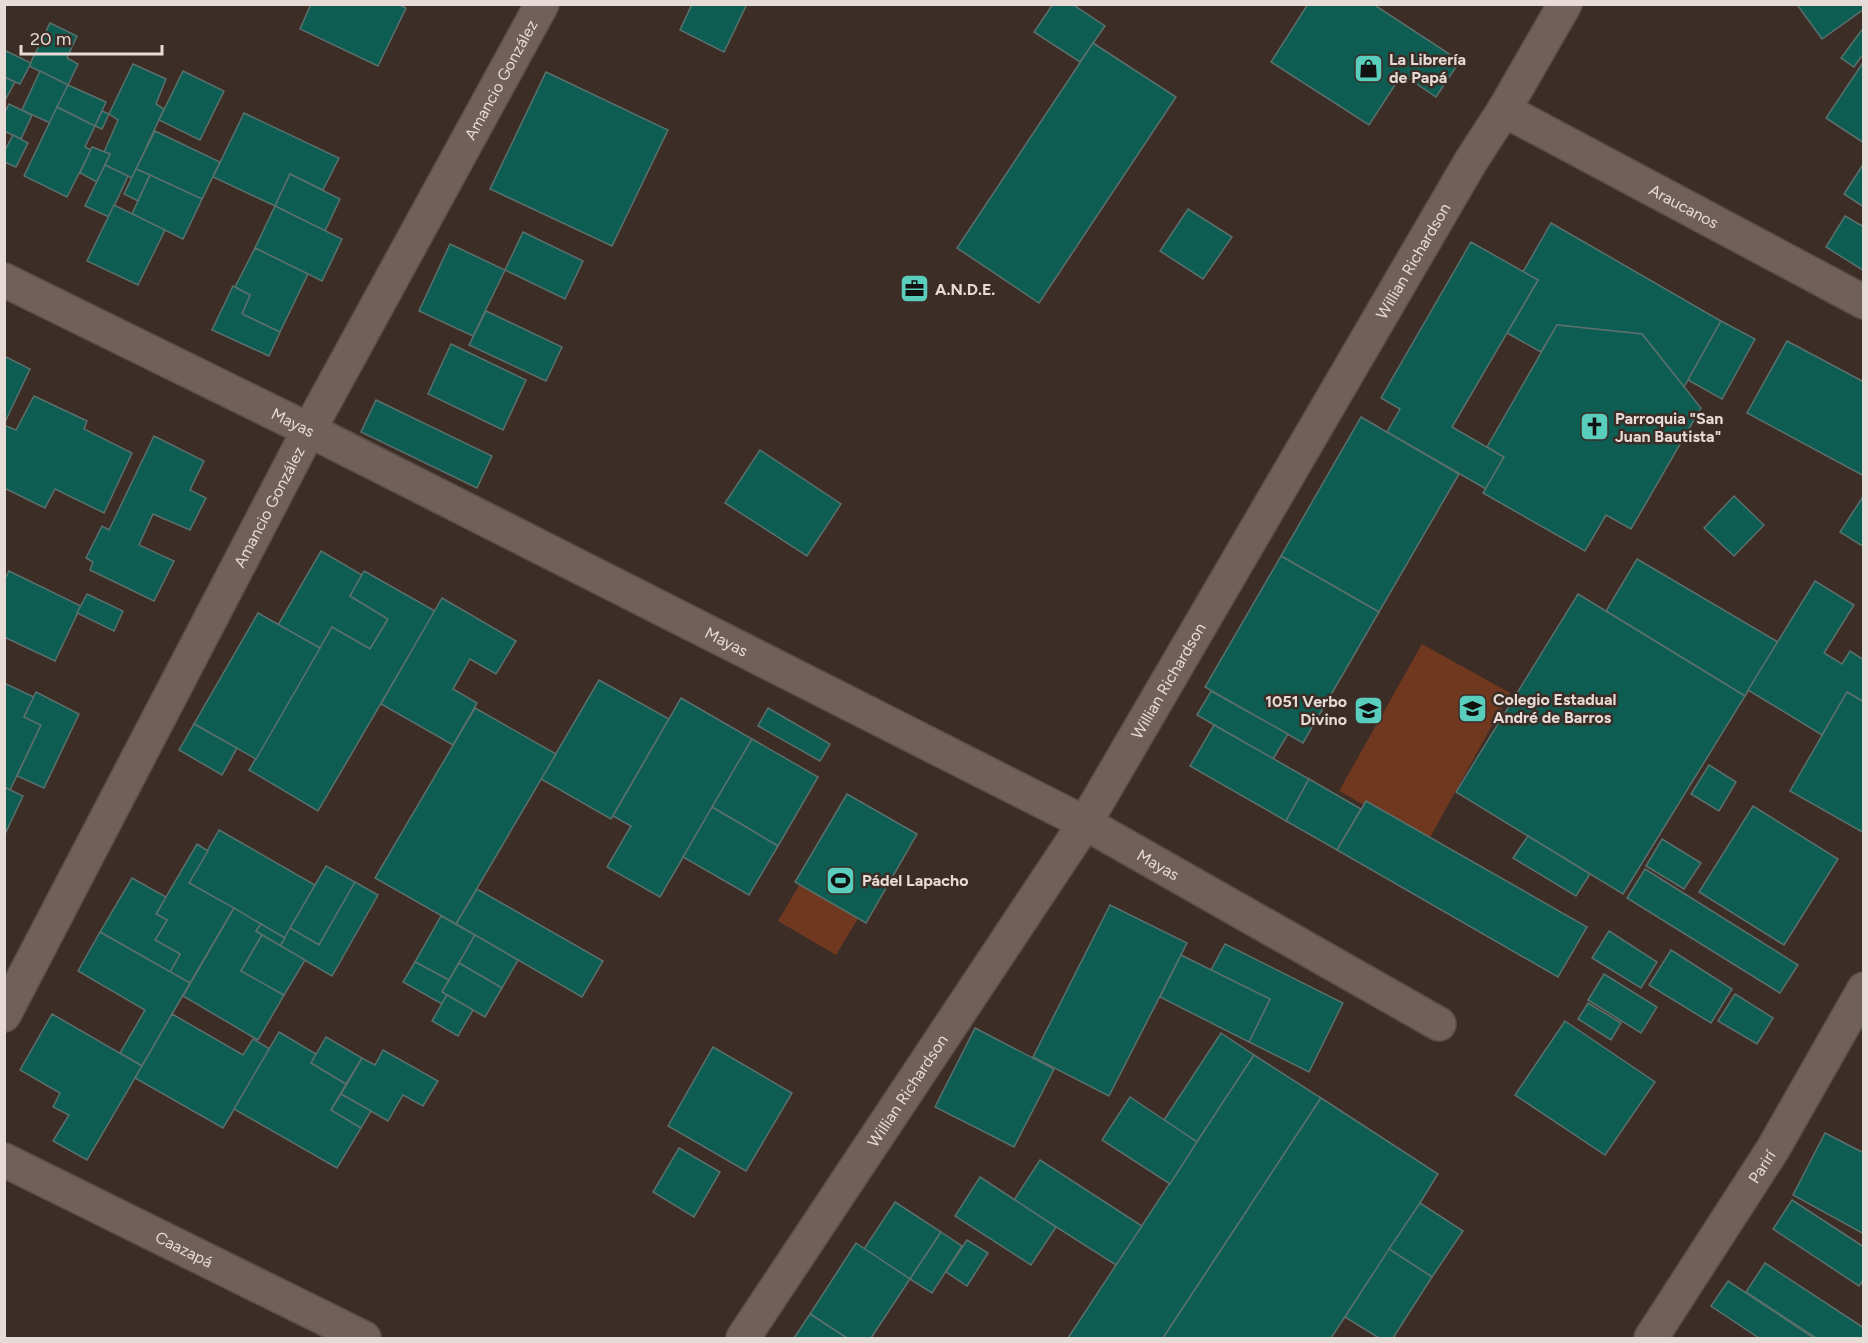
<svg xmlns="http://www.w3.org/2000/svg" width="1868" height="1343" font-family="Figtree,sans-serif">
<rect width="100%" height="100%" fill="#3c2d27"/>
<g fill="#713820">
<polygon points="1422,644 1510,693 1428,841 1339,791"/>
<polygon points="846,806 905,840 836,955 778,921"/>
</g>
<g fill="#0d5d53" stroke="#5b706c" stroke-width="1.5">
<polygon points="311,4 398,4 406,8 378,66 300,29"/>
<polygon points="692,4 747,4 724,52 680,30"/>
<polygon points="1053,4 1072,4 1105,26 1080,62 1034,32"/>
<polygon points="1308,4 1373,4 1460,61 1436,97 1402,74 1369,125 1271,62"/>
<polygon points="1799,4 1864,4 1864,9 1822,39 1798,6"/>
<polygon points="50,23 77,36 67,58 78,64 68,85 29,66"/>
<polygon points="1864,27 1864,53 1854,67 1841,58"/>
<polygon points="1093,43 1176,97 1039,303 957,248"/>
<polygon points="4,50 31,63 20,84 4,77"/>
<polygon points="1864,61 1864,143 1826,118"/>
<polygon points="133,64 166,79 156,104 164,109 132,178 105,165 110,154 104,152 118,120 109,114"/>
<polygon points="40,71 68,85 50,123 22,110"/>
<polygon points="183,71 224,91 200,140 159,120"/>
<polygon points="546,72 668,130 612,246 490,189"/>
<polygon points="4,77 15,82 4,102"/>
<polygon points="68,85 106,102 95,126 57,107"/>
<polygon points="9,104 32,115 21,139 4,131 4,114"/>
<polygon points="57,107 95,126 85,147 91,150 67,197 24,176"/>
<polygon points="102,111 109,114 102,129 95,126"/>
<polygon points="244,113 339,158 323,190 290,174 275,206 213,177"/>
<polygon points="155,131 220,162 202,199 136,169"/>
<polygon points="13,135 28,143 16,167 4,162 4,152"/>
<polygon points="92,147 110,154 97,182 80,173"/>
<polygon points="1864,163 1864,207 1844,194"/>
<polygon points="105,165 128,176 109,217 85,206"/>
<polygon points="136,169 150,175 138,201 124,194"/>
<polygon points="290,174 340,199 325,231 275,206"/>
<polygon points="150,175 202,199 183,239 132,214"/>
<polygon points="114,205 165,230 138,285 87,261"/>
<polygon points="275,206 342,239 322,281 255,248"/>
<polygon points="1188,209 1232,237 1203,279 1160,251"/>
<polygon points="1845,216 1864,227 1864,271 1826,247"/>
<polygon points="1551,223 1721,321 1684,387 1642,334 1557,325 1541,352 1507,333 1538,280 1523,272"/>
<polygon points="523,232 583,261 565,299 505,270"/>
<polygon points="1471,242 1538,280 1452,427 1504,457 1486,489 1387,432 1400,409 1381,398"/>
<polygon points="450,244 505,270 473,336 419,311"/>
<polygon points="255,248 308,274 280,332 242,314 250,295 235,287"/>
<polygon points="233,286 250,295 242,314 280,332 269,356 212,330"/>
<polygon points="486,311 562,347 546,381 469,345"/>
<polygon points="1721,321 1755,339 1722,399 1688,380"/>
<polygon points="1557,325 1642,334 1701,408 1631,529 1606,515 1585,551 1483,493 1504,457 1487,447"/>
<polygon points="1787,341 1864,382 1864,476 1747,413"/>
<polygon points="451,344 526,380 503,430 428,394"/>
<polygon points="4,356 30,369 6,420 4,419"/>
<polygon points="34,396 87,421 84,429 132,453 104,513 55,489 45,508 4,488 4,425 16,430"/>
<polygon points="376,400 492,456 477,488 361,432"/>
<polygon points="1361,417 1459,474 1379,612 1281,556"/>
<polygon points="154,436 204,461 190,490 206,498 190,530 153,514 139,545 174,561 154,601 90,570 93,562 86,558 102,526 109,530"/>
<polygon points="760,450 841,504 807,556 725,503"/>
<polygon points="1864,495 1864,547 1840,532"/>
<polygon points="1734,496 1764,525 1734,556 1704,528"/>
<polygon points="321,551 362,575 350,596 388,619 370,649 332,627 320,648 278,625"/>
<polygon points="1281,556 1379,612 1303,743 1205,687"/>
<polygon points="1637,559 1778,642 1745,696 1606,611"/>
<polygon points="9,571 81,606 55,661 4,637 4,581"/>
<polygon points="364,571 435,611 318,811 249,770 332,627 370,649 388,619 350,596"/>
<polygon points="1815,581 1854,605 1824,653 1842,664 1850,651 1864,660 1864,702 1847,692 1822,735 1748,690"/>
<polygon points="87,594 123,611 114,631 77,613"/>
<polygon points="1578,594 1745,696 1623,894 1456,792"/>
<polygon points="442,598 516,641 496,674 470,659 453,689 477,703 453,745 381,704"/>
<polygon points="258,613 320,648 256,759 194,724"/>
<polygon points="599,680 669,719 611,819 541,779"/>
<polygon points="4,683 34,697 24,717 41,725 10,790 4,787"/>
<polygon points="1211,691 1288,734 1273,759 1197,715"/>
<polygon points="36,692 79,714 44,788 17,776 41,725 24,717"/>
<polygon points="1847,692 1864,702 1864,833 1790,791"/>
<polygon points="681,698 752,739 660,897 607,867 631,826 613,816"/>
<polygon points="475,708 556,754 456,924 375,878"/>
<polygon points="768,708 830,744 820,761 758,726"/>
<polygon points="194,724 237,748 222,775 179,750"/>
<polygon points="1214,725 1309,779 1286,821 1190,766"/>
<polygon points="752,739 818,777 778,846 712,807"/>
<polygon points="1709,765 1736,782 1719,811 1691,794"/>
<polygon points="1309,779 1361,809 1337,850 1286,821"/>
<polygon points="4,787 23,796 5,834 4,834"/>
<polygon points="847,794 917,834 866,923 795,882"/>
<polygon points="1366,801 1587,927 1558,977 1337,850"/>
<polygon points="1753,806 1838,859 1784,945 1699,892"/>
<polygon points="712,807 778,846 749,895 683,857"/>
<polygon points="219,830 315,885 285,938 189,883"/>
<polygon points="1528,836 1590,874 1576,896 1513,858"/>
<polygon points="1662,839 1701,863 1684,889 1646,866"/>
<polygon points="197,844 208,851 189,883 234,908 190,983 170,972 180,954 155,940 167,920 156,914"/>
<polygon points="326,866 355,882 319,945 290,928"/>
<polygon points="1645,869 1798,965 1780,993 1627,898"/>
<polygon points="132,878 166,897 156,914 167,920 155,940 180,954 170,972 100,932"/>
<polygon points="355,882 378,895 332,976 280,946 290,928 319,945"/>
<polygon points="477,889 603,961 582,997 456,924"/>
<polygon points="1110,905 1187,943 1109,1096 1033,1057"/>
<polygon points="234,908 261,924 256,931 262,935 241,971 284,995 258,1040 183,996"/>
<polygon points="441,916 475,935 449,980 415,962"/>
<polygon points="261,924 285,938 280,946 256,931"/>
<polygon points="1609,931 1657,962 1641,988 1592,958"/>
<polygon points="100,932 190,983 142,1066 120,1053 145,1010 78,971"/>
<polygon points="262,935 305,960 284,995 241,971"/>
<polygon points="475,935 518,960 502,988 459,963"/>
<polygon points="1225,944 1343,1003 1309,1072 1249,1042 1270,999 1211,970"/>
<polygon points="1671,950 1732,989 1711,1023 1649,985"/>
<polygon points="1181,955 1270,999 1249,1042 1160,997"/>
<polygon points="415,962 449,980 442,992 447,995 442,1004 403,982"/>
<polygon points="459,963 502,988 485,1017 442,992"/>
<polygon points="1604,974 1657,1007 1641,1033 1588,1000"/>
<polygon points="1735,994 1773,1018 1757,1044 1718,1021"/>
<polygon points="447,995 473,1010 458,1036 432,1021"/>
<polygon points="1588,1003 1621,1023 1611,1040 1578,1019"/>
<polygon points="52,1014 142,1066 87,1160 53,1141 69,1115 53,1107 60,1093 20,1070"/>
<polygon points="172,1014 243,1055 253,1039 270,1049 223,1128 135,1078"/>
<polygon points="1565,1021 1655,1082 1605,1155 1515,1095"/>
<polygon points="975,1028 1054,1069 1014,1147 935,1107"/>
<polygon points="279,1032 316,1054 311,1063 346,1084 331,1110 361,1128 337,1168 234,1109"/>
<polygon points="1221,1033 1254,1055 1197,1142 1164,1120"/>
<polygon points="326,1037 362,1058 346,1084 311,1063"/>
<polygon points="713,1047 792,1093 746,1171 668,1126"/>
<polygon points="383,1050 438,1081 423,1106 403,1095 388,1121 341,1094 362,1058 375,1065"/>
<polygon points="1254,1055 1321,1098 1163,1338 1068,1338"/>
<polygon points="341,1094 371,1111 361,1128 331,1110"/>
<polygon points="1130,1097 1197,1142 1170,1184 1102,1140"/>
<polygon points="1321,1098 1438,1174 1420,1203 1331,1338 1163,1338"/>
<polygon points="1825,1133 1864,1153 1864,1234 1793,1195"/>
<polygon points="679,1148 720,1172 694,1217 653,1192"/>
<polygon points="1040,1160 1142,1226 1116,1265 1014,1200"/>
<polygon points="980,1177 1056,1227 1031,1265 955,1216"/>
<polygon points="1792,1200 1864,1247 1864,1279 1859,1286 1773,1229"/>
<polygon points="895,1202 941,1232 910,1279 864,1249"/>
<polygon points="1420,1203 1463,1231 1432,1277 1389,1249"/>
<polygon points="941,1232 962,1246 932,1293 910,1279"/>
<polygon points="967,1240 988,1253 967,1286 946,1272"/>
<polygon points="856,1243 910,1279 871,1338 847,1338 810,1314"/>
<polygon points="1389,1249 1432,1277 1393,1338 1379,1338 1345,1317"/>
<polygon points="1765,1263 1864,1328 1864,1338 1816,1338 1746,1292"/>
<polygon points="1728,1281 1814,1338 1759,1338 1711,1306"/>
<polygon points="810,1314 847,1338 794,1338"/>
</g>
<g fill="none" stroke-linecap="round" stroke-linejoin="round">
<defs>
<g id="minor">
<path id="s1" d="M1504,110L1864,302"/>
<path id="s2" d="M4,280L309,430L1085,823L1439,1024"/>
<path id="s3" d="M4,1015L309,430L542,4"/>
<path id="s4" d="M4,1160L364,1338"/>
<path id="s5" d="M743,1338L1085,823L1471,161L1504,110L1565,4"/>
<path id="s6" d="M1651,1338L1773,1149L1864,989"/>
</g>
</defs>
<use href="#minor" stroke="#5a4c47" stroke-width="36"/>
<use href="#minor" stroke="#716059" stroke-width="33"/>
</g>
<defs>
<symbol id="shop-square" viewBox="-11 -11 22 22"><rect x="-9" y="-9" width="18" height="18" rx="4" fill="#5acebc" stroke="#3c2d27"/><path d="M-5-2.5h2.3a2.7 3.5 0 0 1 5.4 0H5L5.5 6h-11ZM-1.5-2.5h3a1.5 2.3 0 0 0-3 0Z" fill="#111"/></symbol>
<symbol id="office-square" viewBox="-11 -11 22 22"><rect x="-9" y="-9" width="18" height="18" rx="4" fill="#5acebc" stroke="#3c2d27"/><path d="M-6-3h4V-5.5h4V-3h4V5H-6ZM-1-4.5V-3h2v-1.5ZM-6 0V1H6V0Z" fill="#111"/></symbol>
<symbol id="church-square" viewBox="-11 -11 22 22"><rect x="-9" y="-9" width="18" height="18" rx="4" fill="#5acebc" stroke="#3c2d27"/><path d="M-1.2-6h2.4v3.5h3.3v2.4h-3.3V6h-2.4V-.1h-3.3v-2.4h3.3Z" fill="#111"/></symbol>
<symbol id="school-square" viewBox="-11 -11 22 22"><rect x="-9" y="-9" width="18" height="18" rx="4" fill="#5acebc" stroke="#3c2d27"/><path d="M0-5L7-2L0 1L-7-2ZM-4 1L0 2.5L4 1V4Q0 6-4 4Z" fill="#111"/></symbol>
<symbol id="stadium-square" viewBox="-11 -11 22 22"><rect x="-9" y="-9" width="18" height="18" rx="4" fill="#5acebc" stroke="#3c2d27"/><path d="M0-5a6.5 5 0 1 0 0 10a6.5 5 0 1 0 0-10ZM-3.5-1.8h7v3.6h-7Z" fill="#111"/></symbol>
</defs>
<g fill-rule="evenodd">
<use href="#shop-square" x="1352" y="52" width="33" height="33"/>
<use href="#office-square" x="898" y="272" width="33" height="33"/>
<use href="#church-square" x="1578" y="410" width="33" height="33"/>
<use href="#school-square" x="1456" y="692" width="33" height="33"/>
<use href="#school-square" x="1352" y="694" width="33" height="33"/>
<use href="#stadium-square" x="824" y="864" width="33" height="33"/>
</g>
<g text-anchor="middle" stroke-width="5" stroke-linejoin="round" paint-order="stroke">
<g font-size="16" font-weight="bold" fill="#e6dbd7" stroke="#3c2d27" text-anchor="start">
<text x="1389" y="65">La Librería<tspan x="1389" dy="18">de Papá</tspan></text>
<text x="935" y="295">A.N.D.E.</text>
<text x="1615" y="424">Parroquia "San<tspan x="1615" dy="18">Juan Bautista"</tspan></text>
<text x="1493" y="705">Colegio Estadual<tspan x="1493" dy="18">André de Barros</tspan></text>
<text x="1347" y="707" text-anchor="end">1051 Verbo<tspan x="1347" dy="18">Divino</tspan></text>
<text x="862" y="886">Pádel Lapacho</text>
</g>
<g font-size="16" fill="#e6dbd7" stroke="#3c2d27">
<text dy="6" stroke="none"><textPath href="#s3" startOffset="1059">Amancio González</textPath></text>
<text dy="6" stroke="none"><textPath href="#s1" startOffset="204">Araucanos</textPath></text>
<text dy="6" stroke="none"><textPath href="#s5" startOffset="1269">Willian Richardson</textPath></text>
<text dy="6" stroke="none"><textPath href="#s2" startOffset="322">Mayas</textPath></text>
<text dy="6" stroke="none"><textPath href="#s3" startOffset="573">Amancio González</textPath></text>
<text dy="6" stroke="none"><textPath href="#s2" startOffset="808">Mayas</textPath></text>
<text dy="6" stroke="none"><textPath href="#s5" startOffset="783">Willian Richardson</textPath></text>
<text dy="6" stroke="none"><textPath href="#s2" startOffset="1294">Mayas</textPath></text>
<text dy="6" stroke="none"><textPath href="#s5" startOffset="297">Willian Richardson</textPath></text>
<text dy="6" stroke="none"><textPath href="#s6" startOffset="204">Parirí</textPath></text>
<text dy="6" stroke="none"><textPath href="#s4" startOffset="201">Caazapá</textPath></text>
</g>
</g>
<rect width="1868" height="1343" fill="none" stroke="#e6dbd7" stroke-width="12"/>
<path d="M21 45v9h141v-9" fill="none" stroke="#e6dbd7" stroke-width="3"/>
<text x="30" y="45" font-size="18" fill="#e6dbd7" stroke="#3c2d27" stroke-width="4.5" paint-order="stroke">20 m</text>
</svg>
